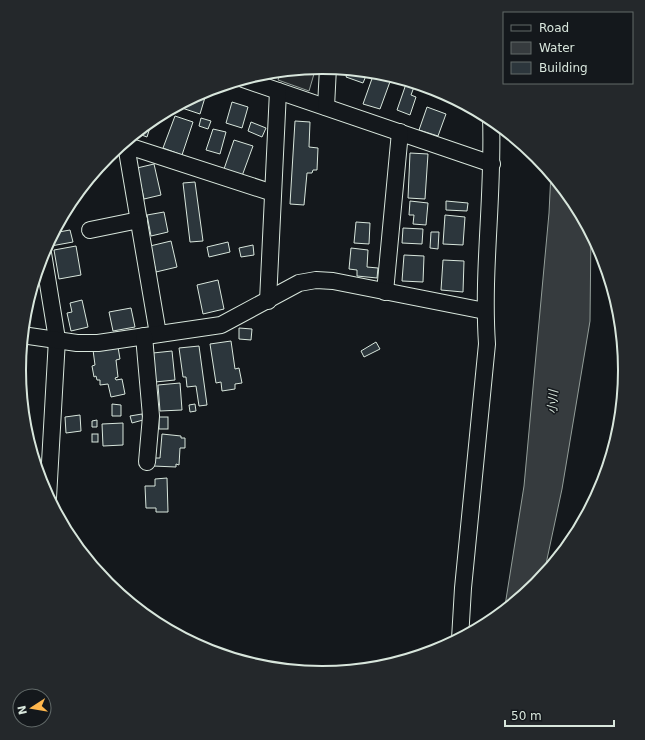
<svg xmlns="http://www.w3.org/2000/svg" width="645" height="740" font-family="'DejaVu Sans','Noto Sans JP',sans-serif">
<rect width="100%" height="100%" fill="#14181c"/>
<polygon fill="#24282b" stroke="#939e99" points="316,67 309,91 278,80 281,71"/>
<polygon fill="#363b3e" stroke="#939e99" points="551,172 575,202 591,232 590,321 562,489 543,578 537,585 504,612 524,486 549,213"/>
<g fill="#2c363c" stroke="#d8e6dc">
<polygon points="349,69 368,71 363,83 346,77"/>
<polygon points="374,73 391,79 380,109 363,104"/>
<polygon points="406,84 414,87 411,95 416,97 410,115 397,110"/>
<polygon points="201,92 206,94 200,114 179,107 180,104"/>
<polygon points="232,102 248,107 242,128 226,123"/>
<polygon points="427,107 446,114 438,136 419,130"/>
<polygon points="175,116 193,122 182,155 163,148"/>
<polygon points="153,118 147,137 136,133"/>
<polygon points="201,118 211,121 208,129 199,126"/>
<polygon points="295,121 310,122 309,147 318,148 317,170 313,170 312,173 307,173 304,205 290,204"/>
<polygon points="251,122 266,128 262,137 248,131"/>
<polygon points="213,129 226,132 220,154 206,150"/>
<polygon points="234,140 253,146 242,176 224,169"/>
<polygon points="410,153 428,154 425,199 408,198"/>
<polygon points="154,164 161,195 144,199 137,168"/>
<polygon points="195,182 203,241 190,242 183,183"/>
<polygon points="410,201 428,203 426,225 413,224 414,215 409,215"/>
<polygon points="446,201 468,203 467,211 446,210"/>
<polygon points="164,212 168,232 151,236 147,215"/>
<polygon points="445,215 465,217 463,245 443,244"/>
<polygon points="356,222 370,223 369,244 354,243"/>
<polygon points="403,228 423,229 422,244 402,243"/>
<polygon points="70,230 73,242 51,246 50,239 53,233"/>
<polygon points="431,232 439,232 438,249 430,248"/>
<polygon points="171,241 177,267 156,272 150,246"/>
<polygon points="228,242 230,252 209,257 207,247"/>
<polygon points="253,245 254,255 241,257 239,248"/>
<polygon points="76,246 81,275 59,279 54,250"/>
<polygon points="351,248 368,250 367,267 378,268 377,278 357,276 357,270 349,269"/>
<polygon points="404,255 424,256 423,282 402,281"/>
<polygon points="443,260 464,261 463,292 441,290"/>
<polygon points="218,280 224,309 203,314 197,285"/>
<polygon points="82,300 88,327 71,331 67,313 72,312 70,303"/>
<polygon points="26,308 27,324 24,324 25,311"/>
<polygon points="131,308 135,327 113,331 109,312"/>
<polygon points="239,328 252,329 251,340 239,339"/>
<polygon points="231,341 235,369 239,368 242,383 235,384 235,389 222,391 221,382 216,383 210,344"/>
<polygon points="376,342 380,349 364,357 361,351"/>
<polygon points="199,346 207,405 199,406 196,386 187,387 186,377 183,377 179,348"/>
<polygon points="118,347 120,359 116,360 118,377 115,378 116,380 122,379 125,394 111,397 108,384 100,385 100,380 97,380 96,376 94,377 92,366 95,365 93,350"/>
<polygon points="172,351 175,380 155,382 153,353"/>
<polygon points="180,383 182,410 160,411 158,385"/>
<polygon points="112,404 121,405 121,416 112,416"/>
<polygon points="195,404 196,411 190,412 189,405"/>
<polygon points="142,414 143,420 132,423 130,416"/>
<polygon points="80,415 81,431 66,433 65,417"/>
<rect x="159" y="417" width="9" height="12"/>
<polygon points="97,420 97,427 92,427 92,421"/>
<polygon points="123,423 123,445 103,446 102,424"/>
<rect x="92" y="434" width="6" height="8"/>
<polygon points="162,434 181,436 181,438 185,438 185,448 180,448 179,465 176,464 176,467 153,466 154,458 160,458"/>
<polygon points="167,478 168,512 156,512 156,508 146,508 145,486 155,486 155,479"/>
</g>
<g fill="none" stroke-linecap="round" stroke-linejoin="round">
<defs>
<g id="minor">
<polyline points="243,79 492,164"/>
<polyline points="326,107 328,67"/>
<polyline points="122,144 273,193"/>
<polyline points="126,145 158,334"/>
<polyline points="90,230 139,220"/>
<polyline points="43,253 57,339 48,498"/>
<polyline points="385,292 400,132"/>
<polyline points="268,301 278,91"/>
<polyline points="22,335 77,343 98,343 221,325 299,283 316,280 333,281 485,311"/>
<polyline points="144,336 151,416 147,462"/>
<path d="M460,639L463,588L487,344C482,269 494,193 491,118"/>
</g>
</defs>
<use href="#minor" stroke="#d8e6dc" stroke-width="18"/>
<use href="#minor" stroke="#14181c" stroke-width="16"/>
</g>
<g text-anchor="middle" stroke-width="3" stroke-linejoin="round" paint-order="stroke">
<g font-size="12" font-style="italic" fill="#d8e6dc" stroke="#14181c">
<text transform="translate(553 402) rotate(-87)" y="4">小川</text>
</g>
</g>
<path d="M0 0H645V740H0ZM26 370a296 296 0 1 1 592 0a296 296 0 1 1-592 0Z" fill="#24282b" fill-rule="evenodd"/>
<path fill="none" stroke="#d8e6dc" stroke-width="2" d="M26 370a296 296 0 1 1 592 0a296 296 0 1 1-592 0Z"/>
<rect x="503" y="12" width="130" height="72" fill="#14181c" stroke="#626a69"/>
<rect x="511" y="25" width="20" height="6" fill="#14181c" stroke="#626a69"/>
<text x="539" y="32" font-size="12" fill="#d8e6dc">Road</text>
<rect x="511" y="42" width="20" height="12" fill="#363b3e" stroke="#626a69"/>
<text x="539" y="52" font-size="12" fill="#d8e6dc">Water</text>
<rect x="511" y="62" width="20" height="12" fill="#2c363c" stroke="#626a69"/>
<text x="539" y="72" font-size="12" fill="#d8e6dc">Building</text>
<g transform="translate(32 708) rotate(258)"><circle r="19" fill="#14181c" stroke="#626a69"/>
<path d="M0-3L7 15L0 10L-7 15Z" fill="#ffb74d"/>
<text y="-6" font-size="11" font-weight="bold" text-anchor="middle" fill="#d8e6dc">N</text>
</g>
<path d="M505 720v6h109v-6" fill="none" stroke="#d8e6dc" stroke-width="2"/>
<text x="511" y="720" font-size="12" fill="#d8e6dc" stroke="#14181c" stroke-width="3" paint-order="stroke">50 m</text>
</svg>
